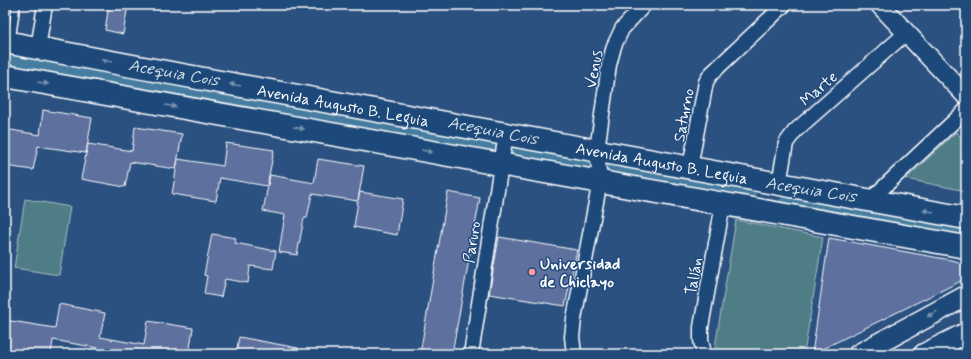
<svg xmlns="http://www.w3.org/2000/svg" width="971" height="359" font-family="Mynerve,sans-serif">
<rect width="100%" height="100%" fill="#2b5181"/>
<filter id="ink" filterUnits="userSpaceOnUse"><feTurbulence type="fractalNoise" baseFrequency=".025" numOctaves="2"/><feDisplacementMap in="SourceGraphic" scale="8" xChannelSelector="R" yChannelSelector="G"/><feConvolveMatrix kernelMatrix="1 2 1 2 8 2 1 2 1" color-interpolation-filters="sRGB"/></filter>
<g filter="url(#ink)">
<g fill="#507d86" stroke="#a8bec2">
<polygon points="956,132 966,142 966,191 906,179"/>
<polygon points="25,199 70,207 59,275 14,268"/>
<polygon points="736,220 823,237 804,354 719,354 715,347"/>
</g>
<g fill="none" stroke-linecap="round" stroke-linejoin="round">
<g stroke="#447c9f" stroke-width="16">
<polyline points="13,63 440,139 749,198"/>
<polyline points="786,204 966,233"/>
</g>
</g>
<g fill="#5d709e" stroke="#fff">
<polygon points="109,5 128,5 123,34 105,30"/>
<polygon points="43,110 92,118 86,153 38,146 33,170 5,166 5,129 40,135"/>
<polygon points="135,127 182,134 176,169 130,162 125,187 81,179 88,144 132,151"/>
<polygon points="226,143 274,150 267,186 220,178 216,201 172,194 178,159 223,166"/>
<polygon points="318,159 364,166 358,200 360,192 403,199 397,235 354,227 358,201 312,194 307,218 304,218 297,255 279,252 285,215 263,211 270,175 314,183"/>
<polygon points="448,192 480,198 452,354 420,354"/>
<polygon points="212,234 236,238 235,243 276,251 273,269 250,266 248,283 225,279 221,297 204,294 207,276 204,275"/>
<polygon points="499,237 577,250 565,306 489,294"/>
<polygon points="829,238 956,261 966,270 963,280 812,354"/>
<polygon points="59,304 105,313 100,337 144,345 148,321 193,328 189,354 97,354 98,348 53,340 51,354 5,354 5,320 55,328"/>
<polygon points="239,337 298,348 297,354 236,354"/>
</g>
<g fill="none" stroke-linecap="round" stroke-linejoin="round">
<defs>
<polyline id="service" points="11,41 16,5"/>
<g id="minor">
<polyline points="38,48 45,5"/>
<polyline points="690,167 706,82 711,74 784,5"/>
<polyline points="779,184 786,143 795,131 906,33"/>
<polyline points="870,200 966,110"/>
<polyline points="471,354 506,134"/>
<polyline points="574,354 572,337 574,319 600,181 597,150 609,65 614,46 622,29 644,5"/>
<polyline points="704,354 701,340 701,327 723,204"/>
</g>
<polyline id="tertiary" points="880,5 966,96"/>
<g id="secondary">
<polyline points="859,354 966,296"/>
<polyline points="924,354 966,333"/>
</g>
<g id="primary">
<path id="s1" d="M5,42C325,103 646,159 966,218"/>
<polyline points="5,76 966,247"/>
</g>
</defs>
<use href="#service" stroke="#fff" stroke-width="10"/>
<use href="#minor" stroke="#fff" stroke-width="17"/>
<use href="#tertiary" stroke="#fff" stroke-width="21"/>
<use href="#secondary" stroke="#fff" stroke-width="23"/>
<use href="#primary" stroke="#fff" stroke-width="25"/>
<use href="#service" stroke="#1f4a7a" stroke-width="7"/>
<use href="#minor" stroke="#1f4a7a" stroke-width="14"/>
<use href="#tertiary" stroke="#1f4a7a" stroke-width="18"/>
<use href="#secondary" stroke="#1f4a7a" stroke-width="20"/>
<use href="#primary" stroke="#1f4a7a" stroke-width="22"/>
</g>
<defs><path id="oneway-solid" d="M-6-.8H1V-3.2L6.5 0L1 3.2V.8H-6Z"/></defs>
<g fill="#7992af">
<use href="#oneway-solid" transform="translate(107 61) rotate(-170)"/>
<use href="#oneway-solid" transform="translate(43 83) rotate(10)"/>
<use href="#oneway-solid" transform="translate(235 85) rotate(-170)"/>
<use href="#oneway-solid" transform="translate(171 106) rotate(10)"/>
<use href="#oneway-solid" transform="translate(299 128) rotate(10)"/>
<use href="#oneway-solid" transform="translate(427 151) rotate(10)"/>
<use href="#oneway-solid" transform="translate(928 211) rotate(-170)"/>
<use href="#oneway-solid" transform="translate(932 314) rotate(151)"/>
</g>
</g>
<circle fill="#ff9aa2" stroke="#1f4a7a" stroke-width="1.5" cx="532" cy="272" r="4"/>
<g text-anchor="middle" stroke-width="3" stroke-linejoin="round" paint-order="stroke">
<g font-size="16" fill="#fff" stroke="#1f4a7a">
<text transform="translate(593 69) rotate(-80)" y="6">Venus</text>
<text transform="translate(818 88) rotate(-41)" y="6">Marte</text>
<text dy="6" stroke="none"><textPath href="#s1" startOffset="344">Avenida Augusto B. Leguia</textPath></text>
<text transform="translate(683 115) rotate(-79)" y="6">Saturno</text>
<text dy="6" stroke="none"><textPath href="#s1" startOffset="668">Avenida Augusto B. Leguia</textPath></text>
<text transform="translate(471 242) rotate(-81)" y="6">Paruro</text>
<text transform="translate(693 276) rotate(-80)" y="6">Tallán</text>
</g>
<g font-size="16" font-weight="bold" fill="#fff" stroke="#1f4a7a" text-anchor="start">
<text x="540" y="269">Universidad<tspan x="540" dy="18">de Chiclayo</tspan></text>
</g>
<g font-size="17" font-style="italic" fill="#d0dee7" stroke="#1f4a7a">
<text transform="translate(174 72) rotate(10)" y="6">Acequia Cois</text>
<text transform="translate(493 130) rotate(11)" y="6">Acequia Cois</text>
<text transform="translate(811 189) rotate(9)" y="6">Acequia Cois</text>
</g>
</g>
<rect width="971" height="359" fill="none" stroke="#1f4a7a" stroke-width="20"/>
<rect x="10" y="10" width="951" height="339" fill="none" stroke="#fff" stroke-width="1.5" filter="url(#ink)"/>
</svg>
